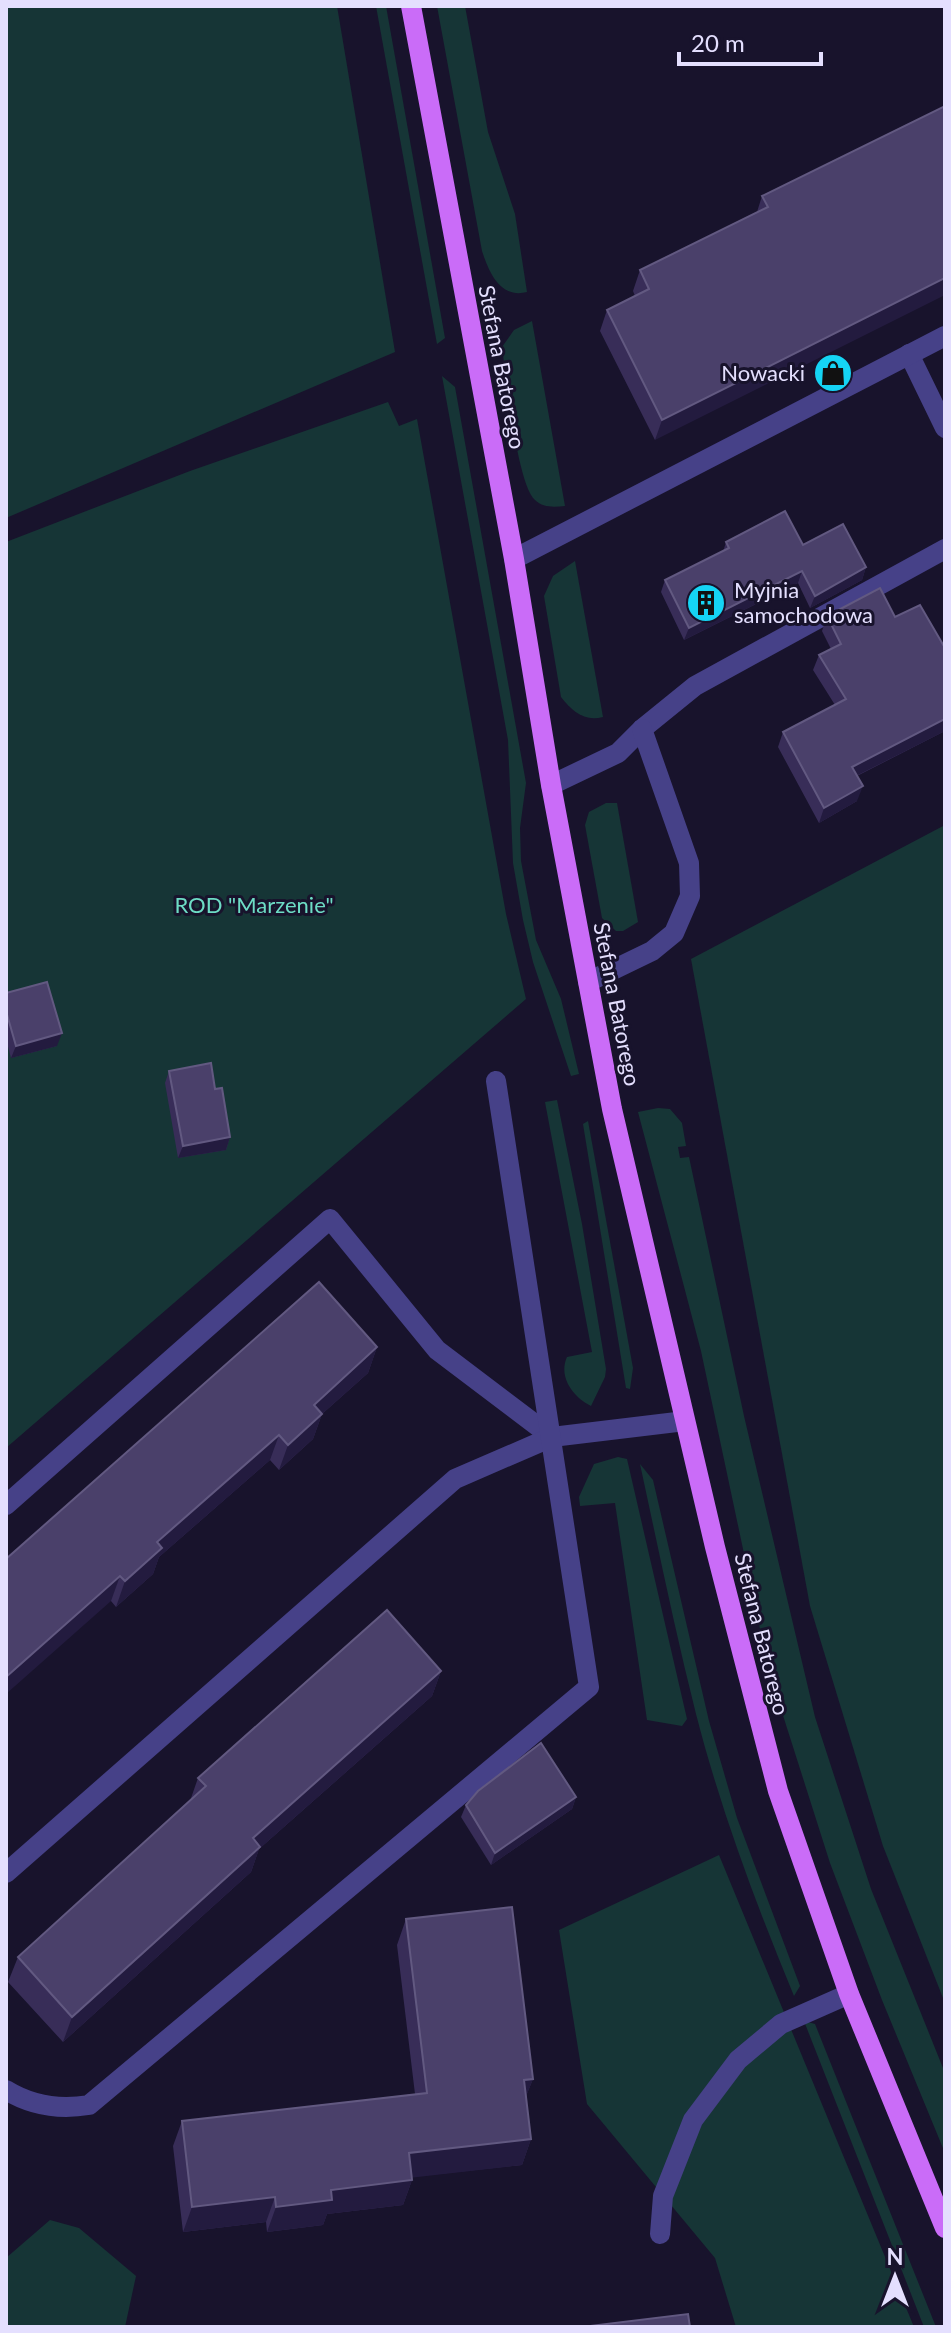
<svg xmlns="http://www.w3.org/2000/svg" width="951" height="2333" font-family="Lato,sans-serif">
<rect width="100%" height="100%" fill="#18132c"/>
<g fill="#163536">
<polygon points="6,6 337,6 395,352 6,518"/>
<polygon points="376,6 386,6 445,338 437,344"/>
<path d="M437,6H465L488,132L515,214L527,292C500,299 489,272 482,251Z"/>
<path d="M532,321L565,506C554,507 543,508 535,500C517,484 506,376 502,347L514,330Z"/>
<polygon points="442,376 455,387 526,783 520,828 521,861 536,940 561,999 579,1074 571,1076 533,962 523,920 513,863 508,740"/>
<polygon points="388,402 399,426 417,419 506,914 526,999 6,1448 6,542 190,471"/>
<path d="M575,561L603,717C584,722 572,711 561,697L544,596L553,576Z"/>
<polygon points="606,803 617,803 638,922 623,931 616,931 602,918 585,825 589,812"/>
<polygon points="945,825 945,2003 883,1846 810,1606 691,959"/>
<path d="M557,1100L582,1224L606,1369L605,1377L591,1406C573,1397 558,1377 567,1357L592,1352L545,1102Z"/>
<polygon points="658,1108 670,1109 682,1123 686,1146 678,1147 680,1158 689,1157 744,1416 815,1717 871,1889 945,2073 945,2153 882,2000 830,1863 780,1706 760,1629 701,1351 638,1112"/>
<polygon points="588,1121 633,1368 630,1389 626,1388 583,1124"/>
<polygon points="618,1457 627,1459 687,1719 682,1726 647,1720 615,1503 580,1506 579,1497 594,1464"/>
<path d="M640,1464L653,1480L709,1721L737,1818L800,1986L794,1996C756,1904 721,1811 696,1714C675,1631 658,1547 640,1464Z"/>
<polygon points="719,1855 914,2327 736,2327 715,2258 587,2104 559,1930"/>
<polygon points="804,2021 815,2024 936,2327 924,2327"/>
<polygon points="50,2220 79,2228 136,2276 125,2327 6,2327 6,2258"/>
</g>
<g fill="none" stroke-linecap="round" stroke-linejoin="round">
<g stroke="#464188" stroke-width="20">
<polyline points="909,354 945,428"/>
<polyline points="514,559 945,336"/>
<polyline points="551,785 618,753 642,729 695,686 945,549"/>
<polyline points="588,982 652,951 674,933 690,896 689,863 642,729"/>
<polyline points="6,1505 330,1219 437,1350 552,1437"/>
<polyline points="6,1873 455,1479 552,1437 685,1421"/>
<path d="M6,2090C32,2106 59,2110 89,2105L589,1687L496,1081"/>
<polyline points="660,2234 663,2196 693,2120 738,2060 781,2024 849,1994"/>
</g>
<polyline stroke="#ca6cf8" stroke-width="20" points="411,6 514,559 551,785 612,1109 715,1547 778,1791 849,1994 945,2228"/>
</g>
<g fill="#382d58">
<polygon points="945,106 655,440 600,331 607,310 635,296 633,291 640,270 757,212 762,196"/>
<polygon points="726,542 803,545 866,567 862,580 810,608 798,583 684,640 661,592 665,580 723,552"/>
<polygon points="827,616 895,617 945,648 945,731 857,776 857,801 819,823 778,747 783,732 835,705 813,670 819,655 831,649 822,631"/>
<polygon points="6,993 57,1046 11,1058 6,1039"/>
<polygon points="169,1071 215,1089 230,1137 226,1150 178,1158 165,1083"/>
<polygon points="377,1347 368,1373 322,1414 313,1439 279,1470 270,1460 159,1557 153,1574 116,1607 111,1601 6,1559"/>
<polygon points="441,1671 432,1696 259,1849 251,1872 63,2042 8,1982 18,1957 190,1801 198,1778"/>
<polygon points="576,1797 572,1809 491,1865 461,1817 466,1805"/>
<polygon points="406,1919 533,2079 526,2096 531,2139 522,2165 411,2177 412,2180 403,2205 327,2214 323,2225 267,2232 266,2222 183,2232 173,2146 182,2121 415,2094 397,1945"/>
</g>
<g fill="#231b3f">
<polygon points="945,278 945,295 655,440 662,420"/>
<polygon points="866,567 862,580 810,608 815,596"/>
<polygon points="802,571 798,583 684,640 689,628"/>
<polygon points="945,719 945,731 846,781 852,767"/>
<polygon points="863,786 857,801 819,823 824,808"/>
<polygon points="62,1033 57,1046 11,1058 16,1046"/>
<polygon points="230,1137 226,1150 178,1158 183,1146"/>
<polygon points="377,1347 368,1373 322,1414 313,1439 279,1470 288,1445 314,1405"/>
<polygon points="279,1435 270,1460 159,1557 153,1574 116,1607 125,1581 157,1542"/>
<polygon points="120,1576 111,1601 6,1694 6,1677"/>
<polygon points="441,1671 432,1696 259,1849 251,1872 63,2042 72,2017 253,1838"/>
<polygon points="576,1797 572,1809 491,1865 495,1853"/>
<polygon points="533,2079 523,2104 524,2080"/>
<polygon points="531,2139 522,2165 400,2179 409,2153"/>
<polygon points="412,2180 403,2205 327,2214 323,2225 267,2232 276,2207 331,2190"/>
<polygon points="275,2197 266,2222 183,2232 192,2207"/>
</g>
<g fill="#4a406a" stroke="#625981" stroke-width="2">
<polygon points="945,106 945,278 662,420 607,310 649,289 640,270 768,207 762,196"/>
<polygon points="785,511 803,545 843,524 866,567 815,596 802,571 689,628 665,580 729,548 726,542"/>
<polygon points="880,588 895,617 920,605 945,648 945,719 852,767 863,786 824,808 783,732 846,699 819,655 841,644 827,616"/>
<polygon points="47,982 62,1033 16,1046 6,1011 6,993"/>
<polygon points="211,1063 215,1089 222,1088 230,1137 183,1146 169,1071"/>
<polygon points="319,1282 377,1347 314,1405 322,1414 288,1445 279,1435 157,1542 162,1548 125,1581 120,1576 6,1677 6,1559"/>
<polygon points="387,1610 441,1671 253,1838 260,1847 72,2017 18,1957 206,1786 198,1778"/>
<polygon points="541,1743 576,1797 495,1853 466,1805 478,1791"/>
<polygon points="512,1907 533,2079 524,2080 531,2139 409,2153 412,2180 331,2190 332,2200 276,2207 275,2197 192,2207 182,2121 427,2093 406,1919"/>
<polygon points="688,2314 690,2327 582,2327"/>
</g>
<defs>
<symbol id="shop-disc" viewBox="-11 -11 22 22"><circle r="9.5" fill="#15d4f4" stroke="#18132c"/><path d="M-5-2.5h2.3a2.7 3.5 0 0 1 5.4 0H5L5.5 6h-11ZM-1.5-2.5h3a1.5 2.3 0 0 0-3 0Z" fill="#111"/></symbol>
<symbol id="building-disc" viewBox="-11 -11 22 22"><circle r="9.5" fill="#15d4f4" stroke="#18132c"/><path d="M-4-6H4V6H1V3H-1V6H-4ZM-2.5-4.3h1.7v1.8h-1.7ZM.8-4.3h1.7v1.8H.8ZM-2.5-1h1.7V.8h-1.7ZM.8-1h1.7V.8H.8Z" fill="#111"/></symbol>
</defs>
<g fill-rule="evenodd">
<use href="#shop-disc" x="811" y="351" width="44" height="44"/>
<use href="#building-disc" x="684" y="581" width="44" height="44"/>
</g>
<g text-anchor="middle" stroke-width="6" stroke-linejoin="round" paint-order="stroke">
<g font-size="22" fill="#e4dffe" stroke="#18132c">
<text transform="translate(502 367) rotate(79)" y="8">Stefana Batorego</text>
<text transform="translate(617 1004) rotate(79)" y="8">Stefana Batorego</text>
<text transform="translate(762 1634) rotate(76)" y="8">Stefana Batorego</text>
</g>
<g font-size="22" fill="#e4dffe" stroke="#18132c" text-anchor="end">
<text x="805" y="381">Nowacki</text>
<text x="734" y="598" text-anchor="start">Myjnia<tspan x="734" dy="25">samochodowa</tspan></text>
</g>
<g font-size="22" fill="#6ddcc5" stroke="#18132c">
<text x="254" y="913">ROD "Marzenie"</text>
</g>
</g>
<rect width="951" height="2333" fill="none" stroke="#e4dffe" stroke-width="16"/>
<g transform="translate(895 2277)" stroke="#18132c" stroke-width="6" paint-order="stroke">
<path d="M0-6L14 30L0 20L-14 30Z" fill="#e4dffe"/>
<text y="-12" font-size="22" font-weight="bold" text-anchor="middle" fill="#e4dffe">N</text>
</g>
<path d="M679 52v12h142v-12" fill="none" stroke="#e4dffe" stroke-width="4"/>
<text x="691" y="52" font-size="24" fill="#e4dffe" stroke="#18132c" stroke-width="6" paint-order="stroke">20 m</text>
</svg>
